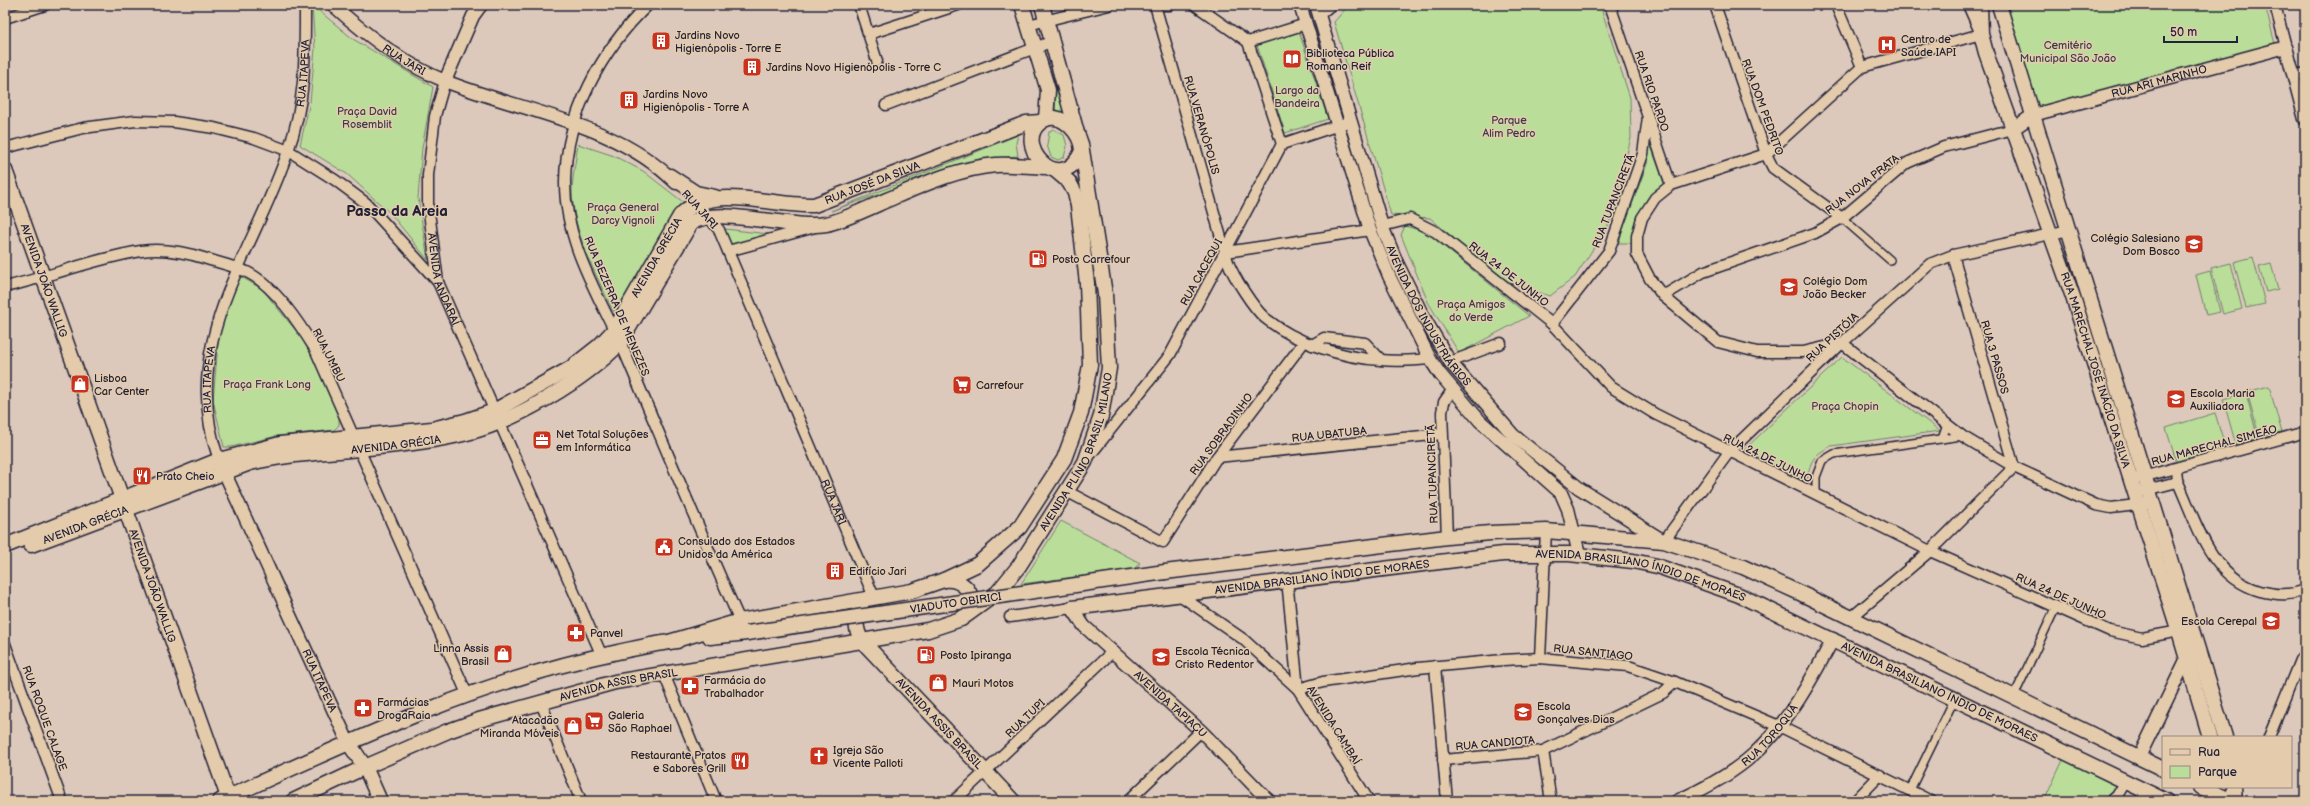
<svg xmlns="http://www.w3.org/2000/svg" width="2310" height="806" font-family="'Balsamiq Sans',sans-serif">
<rect width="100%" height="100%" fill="#dcc9bb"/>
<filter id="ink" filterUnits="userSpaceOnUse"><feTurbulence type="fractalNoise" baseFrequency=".025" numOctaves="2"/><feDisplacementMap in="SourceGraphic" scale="8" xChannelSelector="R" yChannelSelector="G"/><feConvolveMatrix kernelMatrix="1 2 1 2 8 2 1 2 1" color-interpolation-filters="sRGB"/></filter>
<g filter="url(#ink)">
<g fill="#bade99" stroke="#6e806a">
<polygon points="312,5 353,39 433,87 422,148 418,198 428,260 391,214 347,174 300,145 310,102 315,49"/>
<polygon points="1349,5 1600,5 1630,98 1631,138 1609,224 1575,277 1550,296 1505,281 1430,218 1391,215 1334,22"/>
<polygon points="2005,5 2265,5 2275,44 2037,108"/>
<polygon points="1299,32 1328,119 1285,133 1257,45"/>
<polygon points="1049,50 1070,121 1055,113 1056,90"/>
<polygon points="1053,129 1064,135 1067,146 1064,157 1058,160 1051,157 1047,145 1049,132"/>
<polygon points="1018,135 1016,143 1018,156 979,159 831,211"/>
<path d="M1650,143L1664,183C1641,205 1638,215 1634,246L1630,243H1618L1648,161Z"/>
<path d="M578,144L614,156L643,171L683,202L619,311H613C596,274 572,232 572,189C573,174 576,159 578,144Z"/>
<polygon points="1405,226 1426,232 1529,316 1459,353 1428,302 1401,235"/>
<polygon points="725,229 768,234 769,235 730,247 724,230"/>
<polygon points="2253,257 2265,304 2246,308 2234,262"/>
<polygon points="2231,263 2242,309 2223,314 2211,268"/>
<polygon points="2271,264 2278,289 2266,292 2259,267"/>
<polygon points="2210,271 2220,312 2206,315 2196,275"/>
<polygon points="238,275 262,289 306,343 339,417 339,425 334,430 277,436 231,447 224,447 213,400 219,333"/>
<path d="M1842,357L1940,431L1831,446C1812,456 1810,461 1807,482L1744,450Z"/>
<polygon points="2269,386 2282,433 2260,439 2247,392"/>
<polygon points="2246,393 2258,439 2236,445 2223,399"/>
<polygon points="2215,413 2226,449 2177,464 2166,428"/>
<polygon points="1061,521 1140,563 1134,569 1021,584"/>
<polygon points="2064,758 2118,783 2111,794 2101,801 2044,801"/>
</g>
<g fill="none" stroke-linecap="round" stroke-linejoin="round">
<defs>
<g id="pedestrian">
<polyline points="1842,218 1890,260"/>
<polyline points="1942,439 1947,425"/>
<polyline points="1816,495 1816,477 1822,461 1834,454 1962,436"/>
<polyline points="2014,696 2056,607"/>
<polyline points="1910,790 1955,698"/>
</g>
<g id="minor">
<path d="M648,5C601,50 566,115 565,181C564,243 601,299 625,353C663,442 700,532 740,621"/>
<polyline points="859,5 877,61"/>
<path d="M1155,5L1228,262C1233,276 1254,309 1265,318C1296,343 1342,358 1381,360C1397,362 1414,360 1430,359"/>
<polyline points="1164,5 1170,5"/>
<polyline points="1195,5 1248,42 1306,24"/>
<polyline points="1610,5 1671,185"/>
<polyline points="1715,5 1766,154 1773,168 1842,218"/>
<polyline points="1836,5 1862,67"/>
<polyline points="2275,5 2286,47"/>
<polyline points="1319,15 1331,5"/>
<polyline points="5,18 45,5"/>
<polyline points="1028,25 1109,5"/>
<polyline points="869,34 958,5"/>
<polyline points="1248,42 1282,144"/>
<polyline points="2293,76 2305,73"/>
<path id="s1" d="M445,81L435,116L428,175V204L438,282L602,656"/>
<polyline points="886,105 1053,41"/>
<polyline points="5,148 83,128 135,121 174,122 214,128 254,138 289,151 335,180 366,203 438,282"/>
<path id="s2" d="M697,203L719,230L874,597"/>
<polyline points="1382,226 1410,219 1436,232 1552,324 1611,387 1655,414 1930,551 2110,631 2142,638 2185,630"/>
<polyline points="728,251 815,227"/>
<polyline points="1226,252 1370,230"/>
<path d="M5,287C50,277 95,258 141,251C163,248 185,252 207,259C220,263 234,266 247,272C275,286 299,323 315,349L467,694"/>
<polyline points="1663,296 1703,272 1815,233 1842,218 1907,163 1944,147 2013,129"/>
<polyline points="1552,324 1609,251 1643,154 1648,117"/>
<polyline points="1842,343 1803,352 1757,352 1718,342 1663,296 1650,279 1637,254 1637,236 1642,218 1655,198 1671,185 1766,154 1862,67 1981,34 1968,5"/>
<polyline points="1842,343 1962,436 2014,467 2096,505 2111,508 2145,504"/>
<polyline points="1312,345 1324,338 1365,343 1381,360"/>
<polyline points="1450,362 1501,343"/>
<polyline points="1091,454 1170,355 1282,144 1351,121"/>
<polyline points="1217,457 1442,434"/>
<path id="s3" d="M219,460C177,343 253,256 288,151C306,101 305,57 305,5"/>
<path d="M2176,469L2177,480C2197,523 2209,576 2260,591C2276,595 2289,596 2305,590"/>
<polyline points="2139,478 2305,432"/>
<polyline points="1066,491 1163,542 1217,457 1304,342"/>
<polyline points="2143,491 2173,483 2177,480"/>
<polyline points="1447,537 1442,412 1444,402 1453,389"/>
<polyline points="1664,541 1729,452 1842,343 1930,264 1953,255 2069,230"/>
<polyline points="1287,580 1298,689"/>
<polyline points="1178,594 1243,639 1298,689 1369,801"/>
<polyline points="1010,617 1072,608"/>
<polyline points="1852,617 1930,551 2014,467 1953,255"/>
<polyline points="5,644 62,801"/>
<polyline points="1540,658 1546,531"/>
<polyline points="1435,666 1447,801"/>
<polyline points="664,674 716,801"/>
<polyline points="1298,689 1323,682 1418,668 1503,660 1540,658 1628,666 1675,682 1779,726 1931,801"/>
<polyline points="541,703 581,801"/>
<polyline points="2269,737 2300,660 2305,656"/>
<polyline points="1543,751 1551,801"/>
<polyline points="1443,760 1543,751 1663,693 1675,682"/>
<polyline points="954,801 1112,652"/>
<polyline points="1128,801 1201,731"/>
<polyline points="1855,801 1880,775"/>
<polyline points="2111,801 2117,796 2126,781"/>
</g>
<g id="tertiary">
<path id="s4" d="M333,5C366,35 403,64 445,81C522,112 615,122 676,183"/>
<polyline points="1300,5 1370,230 1389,276 1430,359 1440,374 1480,421 1561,493 1568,509 1579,554"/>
<path id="s5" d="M1316,5L1382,226L1397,263L1423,316L1450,362L1513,435L1579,488L1664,541"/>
<polyline points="445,81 473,16 481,5"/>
<path id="s6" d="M2013,129L2033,115L2286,47L2305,119"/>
<path id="s7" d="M221,465L348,742"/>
<path id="s8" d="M1072,608L1084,626L1201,731L1269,801"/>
<polyline points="2139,757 2187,658"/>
<path id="s9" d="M1677,801C1704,789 1732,774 1754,754C1788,723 1812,679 1833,639"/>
</g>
<g id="secondary">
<polyline points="1022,5 1048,90 1046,119"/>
<polyline points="1042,5 1077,133"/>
<path id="s10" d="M1980,5L1981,34L1986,53L2073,297L2179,632L2210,737"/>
<polyline points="1999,5 2225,737"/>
<path id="s11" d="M5,170L228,797"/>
<polyline points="670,176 696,193 715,197"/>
<path id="s12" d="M31,545L250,463C286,454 322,453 359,449C395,445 432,442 467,433C518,420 584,380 620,343L691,223C721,205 788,230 826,224C843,221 877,204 894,197C926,183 961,168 996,165C1012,164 1028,166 1044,167"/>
<path id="s13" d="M5,546L219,460L280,444L432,429L465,421L494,411L571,368L599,346L615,329L680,216C710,182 773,207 814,205L1026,123L1041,122"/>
<polyline points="1165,572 1447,537 1490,533 1546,531 1664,541 1743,567 1802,594 2163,769"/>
<path d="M944,580C961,578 978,593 968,611"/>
<path id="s14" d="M861,606C854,618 855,629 862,641L1013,801"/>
<path id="s15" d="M1072,608L1503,554H1569L1633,561L1657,566L1739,595L2166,801"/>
<polyline points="710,637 747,633"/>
<polyline points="669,642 740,621 912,591 944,580 978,564 1020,527 1064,459 1081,413 1090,365 1087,283 1078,206 1075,193 1069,182 1055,170"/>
<polyline points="348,742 365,767 380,801"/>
<polyline points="2201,787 2232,801"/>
<polyline points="2234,787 2235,801"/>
<path d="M220,801C349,742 477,681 618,652C637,648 657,643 677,641"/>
<path id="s16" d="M293,801L365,767L448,731L479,720L615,682L928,630L961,619L997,593L1019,566L1085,462L1101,416L1109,368L1105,294L1081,144C1077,129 1058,110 1042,121C1010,142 1060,200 1082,151"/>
</g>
</defs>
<use href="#pedestrian" stroke="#22223b" stroke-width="10"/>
<use href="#minor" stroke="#22223b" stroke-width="13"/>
<use href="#tertiary" stroke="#22223b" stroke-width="15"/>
<use href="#secondary" stroke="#22223b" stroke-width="17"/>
<use href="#pedestrian" stroke="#e4cbac" stroke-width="7"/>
<use href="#minor" stroke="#e4cbac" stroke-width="10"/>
<use href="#tertiary" stroke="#e4cbac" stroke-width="12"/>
<use href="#secondary" stroke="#e4cbac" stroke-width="14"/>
<defs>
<g id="secondary-bridge">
<path id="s17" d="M747,633L1165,572"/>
</g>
</defs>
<use href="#secondary-bridge" stroke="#22223b" stroke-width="17" stroke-linecap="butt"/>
<use href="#secondary-bridge" stroke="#e4cbac" stroke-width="14"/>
</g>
</g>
<defs>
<symbol id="building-square" viewBox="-11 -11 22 22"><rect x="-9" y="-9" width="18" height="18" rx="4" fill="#c8321e" stroke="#e4cbac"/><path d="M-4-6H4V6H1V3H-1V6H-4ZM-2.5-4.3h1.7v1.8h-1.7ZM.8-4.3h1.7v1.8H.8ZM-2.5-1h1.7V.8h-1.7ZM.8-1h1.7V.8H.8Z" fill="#fff"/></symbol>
<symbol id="hospital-square" viewBox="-11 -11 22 22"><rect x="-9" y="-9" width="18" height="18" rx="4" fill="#c8321e" stroke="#e4cbac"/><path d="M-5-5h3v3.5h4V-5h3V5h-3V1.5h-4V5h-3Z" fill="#fff"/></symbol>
<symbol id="library-square" viewBox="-11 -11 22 22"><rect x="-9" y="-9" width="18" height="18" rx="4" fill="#c8321e" stroke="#e4cbac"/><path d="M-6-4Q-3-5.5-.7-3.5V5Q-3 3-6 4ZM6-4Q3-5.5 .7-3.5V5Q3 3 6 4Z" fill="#fff"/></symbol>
<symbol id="school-square" viewBox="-11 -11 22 22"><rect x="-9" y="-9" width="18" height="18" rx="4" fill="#c8321e" stroke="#e4cbac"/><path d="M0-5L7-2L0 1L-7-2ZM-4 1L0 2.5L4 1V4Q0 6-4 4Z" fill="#fff"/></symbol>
<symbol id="fuel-square" viewBox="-11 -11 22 22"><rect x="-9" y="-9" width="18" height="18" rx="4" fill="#c8321e" stroke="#e4cbac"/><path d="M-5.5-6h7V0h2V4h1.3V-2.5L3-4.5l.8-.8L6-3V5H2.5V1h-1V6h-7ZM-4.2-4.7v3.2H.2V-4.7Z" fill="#fff"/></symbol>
<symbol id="shop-square" viewBox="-11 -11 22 22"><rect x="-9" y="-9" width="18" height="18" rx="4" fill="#c8321e" stroke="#e4cbac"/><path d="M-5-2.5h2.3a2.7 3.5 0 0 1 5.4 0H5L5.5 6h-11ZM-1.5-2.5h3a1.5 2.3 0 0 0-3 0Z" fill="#fff"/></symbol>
<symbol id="supermarket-square" viewBox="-11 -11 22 22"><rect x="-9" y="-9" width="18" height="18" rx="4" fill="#c8321e" stroke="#e4cbac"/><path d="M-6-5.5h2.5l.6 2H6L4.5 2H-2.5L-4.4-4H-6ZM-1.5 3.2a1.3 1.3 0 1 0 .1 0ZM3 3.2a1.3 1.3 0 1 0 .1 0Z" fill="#fff"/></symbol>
<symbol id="office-square" viewBox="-11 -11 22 22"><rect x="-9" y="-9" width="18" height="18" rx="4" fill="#c8321e" stroke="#e4cbac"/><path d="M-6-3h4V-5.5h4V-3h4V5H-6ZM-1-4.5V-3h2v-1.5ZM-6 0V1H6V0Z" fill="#fff"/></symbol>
<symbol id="restaurant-square" viewBox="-11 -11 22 22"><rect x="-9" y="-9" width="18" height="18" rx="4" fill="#c8321e" stroke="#e4cbac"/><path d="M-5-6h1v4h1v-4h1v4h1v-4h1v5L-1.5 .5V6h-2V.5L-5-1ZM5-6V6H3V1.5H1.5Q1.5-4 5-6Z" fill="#fff"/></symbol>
<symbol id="civic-square" viewBox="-11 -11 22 22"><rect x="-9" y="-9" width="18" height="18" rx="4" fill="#c8321e" stroke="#e4cbac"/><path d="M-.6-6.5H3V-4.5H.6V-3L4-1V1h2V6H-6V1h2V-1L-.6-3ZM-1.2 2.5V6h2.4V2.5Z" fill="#fff"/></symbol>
<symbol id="pharmacy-square" viewBox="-11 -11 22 22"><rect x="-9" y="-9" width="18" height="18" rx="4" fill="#c8321e" stroke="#e4cbac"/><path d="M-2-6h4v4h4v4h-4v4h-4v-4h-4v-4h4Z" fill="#fff"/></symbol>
<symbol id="university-square" viewBox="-11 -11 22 22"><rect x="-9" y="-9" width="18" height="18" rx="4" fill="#c8321e" stroke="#e4cbac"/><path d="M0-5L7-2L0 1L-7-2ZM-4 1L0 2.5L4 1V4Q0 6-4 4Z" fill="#fff"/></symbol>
<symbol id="church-square" viewBox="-11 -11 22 22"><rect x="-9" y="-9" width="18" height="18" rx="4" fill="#c8321e" stroke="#e4cbac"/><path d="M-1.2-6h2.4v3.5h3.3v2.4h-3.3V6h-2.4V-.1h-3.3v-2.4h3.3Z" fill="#fff"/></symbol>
</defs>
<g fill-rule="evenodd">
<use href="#building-square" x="650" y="30" width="22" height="22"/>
<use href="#hospital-square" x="1876" y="34" width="22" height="22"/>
<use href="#library-square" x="1281" y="48" width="22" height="22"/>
<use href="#building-square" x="741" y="56" width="22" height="22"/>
<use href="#building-square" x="618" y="89" width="22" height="22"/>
<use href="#school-square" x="2183" y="233" width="22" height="22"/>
<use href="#fuel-square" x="1027" y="248" width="22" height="22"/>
<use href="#school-square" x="1778" y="276" width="22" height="22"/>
<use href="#shop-square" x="69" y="373" width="22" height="22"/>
<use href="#supermarket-square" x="951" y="374" width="22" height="22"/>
<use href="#school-square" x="2165" y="388" width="22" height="22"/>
<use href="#office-square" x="531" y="429" width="22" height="22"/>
<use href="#restaurant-square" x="131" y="465" width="22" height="22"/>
<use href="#civic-square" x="653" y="536" width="22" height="22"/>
<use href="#building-square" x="824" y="560" width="22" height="22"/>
<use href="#school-square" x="2260" y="610" width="22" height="22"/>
<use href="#pharmacy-square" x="565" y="622" width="22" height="22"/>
<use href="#shop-square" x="492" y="643" width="22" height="22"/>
<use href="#fuel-square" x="915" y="644" width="22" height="22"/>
<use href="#university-square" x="1150" y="646" width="22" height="22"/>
<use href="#shop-square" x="927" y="672" width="22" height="22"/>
<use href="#pharmacy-square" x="679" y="675" width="22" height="22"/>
<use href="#pharmacy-square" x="352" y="697" width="22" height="22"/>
<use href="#school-square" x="1512" y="701" width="22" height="22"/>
<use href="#supermarket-square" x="583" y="710" width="22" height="22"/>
<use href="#shop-square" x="562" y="715" width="22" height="22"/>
<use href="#church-square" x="808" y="745" width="22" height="22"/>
<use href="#restaurant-square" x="729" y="750" width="22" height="22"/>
</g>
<g text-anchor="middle" stroke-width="3" stroke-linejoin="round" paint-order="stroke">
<g font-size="11" fill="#22223b" stroke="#e4cbac" text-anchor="start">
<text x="675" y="39">Jardins Novo<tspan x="675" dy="13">Higienópolis - Torre E</tspan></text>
<text x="1901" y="43">Centro de<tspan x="1901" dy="13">Saúde IAPI</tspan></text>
<text x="1306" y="57">Biblioteca Pública<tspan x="1306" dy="13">Romano Reif</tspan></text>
<text x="766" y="71">Jardins Novo Higienópolis - Torre C</text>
<text x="643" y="98">Jardins Novo<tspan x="643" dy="13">Higienópolis - Torre A</tspan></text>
<text x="2180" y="242" text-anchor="end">Colégio Salesiano<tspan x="2180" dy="13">Dom Bosco</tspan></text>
<text x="1052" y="263">Posto Carrefour</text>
<text x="1803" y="285">Colégio Dom<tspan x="1803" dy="13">João Becker</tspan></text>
<text x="94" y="382">Lisboa<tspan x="94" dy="13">Car Center</tspan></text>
<text x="976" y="389">Carrefour</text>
<text x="2190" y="397">Escola Maria<tspan x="2190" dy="13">Auxiliadora</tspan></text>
<text x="556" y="438">Net Total Soluções<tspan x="556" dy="13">em Informática</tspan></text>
<text x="156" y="480">Prato Cheio</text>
<text x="678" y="545">Consulado dos Estados<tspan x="678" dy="13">Unidos da América</tspan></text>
<text x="849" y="575">Edifício Jari</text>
<text x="2257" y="625" text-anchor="end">Escola Cerepal</text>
<text x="590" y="637">Panvel</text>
<text x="489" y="652" text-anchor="end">Linna Assis<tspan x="489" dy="13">Brasil</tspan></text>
<text x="1175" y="655">Escola Técnica<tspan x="1175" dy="13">Cristo Redentor</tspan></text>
<text x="940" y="659">Posto Ipiranga</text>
<text x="704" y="684">Farmácia do<tspan x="704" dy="13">Trabalhador</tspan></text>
<text x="952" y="687">Mauri Motos</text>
<text x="377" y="706">Farmácias<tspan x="377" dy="13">DrogaRaia</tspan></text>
<text x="1537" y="710">Escola<tspan x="1537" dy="13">Gonçalves Dias</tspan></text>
<text x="608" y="719">Galeria<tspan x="608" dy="13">São Raphael</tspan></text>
<text x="559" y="724" text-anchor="end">Atacadão<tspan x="559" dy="13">Miranda Móveis</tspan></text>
<text x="833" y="754">Igreja São<tspan x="833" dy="13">Vicente Palloti</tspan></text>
<text x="726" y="759" text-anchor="end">Restaurante Pratos<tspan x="726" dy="13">e Sabores Grill</tspan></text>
</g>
<g font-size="11" fill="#393e49" stroke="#e4cbac">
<text x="2068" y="49">Cemitério<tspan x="2068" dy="13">Municipal São João</tspan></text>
<text x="1297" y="94">Largo da<tspan x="1297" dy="13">Bandeira</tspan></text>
<text x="367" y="115">Praça David<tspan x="367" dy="13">Rosemblit</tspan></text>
<text x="1509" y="124">Parque<tspan x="1509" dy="13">Alim Pedro</tspan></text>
<text x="623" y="211">Praça General<tspan x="623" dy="13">Darcy Vignoli</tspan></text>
<text x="1471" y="308">Praça Amigos<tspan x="1471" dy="13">do Verde</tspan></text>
<text x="267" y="388">Praça Frank Long</text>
<text x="1845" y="410">Praça Chopin</text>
</g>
<g font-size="11" fill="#22223b" stroke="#e4cbac">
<text dy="4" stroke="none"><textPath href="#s4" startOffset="90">RUA JARI</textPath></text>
<text dy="4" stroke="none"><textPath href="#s3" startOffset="405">RUA ITAPEVA</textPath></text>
<text dy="4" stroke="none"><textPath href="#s6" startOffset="155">RUA ARI MARINHO</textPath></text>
<text transform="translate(1652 91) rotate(71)" y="4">RUA RIO PARDO</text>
<text transform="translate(1763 107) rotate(70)" y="4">RUA DOM PEDRITO</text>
<text transform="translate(1202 125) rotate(74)" y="4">RUA VERANÓPOLIS</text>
<text dy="4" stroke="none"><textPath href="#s13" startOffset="990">RUA JOSÉ DA SILVA</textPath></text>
<text transform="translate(1862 184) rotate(-38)" y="4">RUA NOVA PRATA</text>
<text transform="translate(1613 201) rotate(-69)" y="4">RUA TUPANCIRETÃ</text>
<text transform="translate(700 209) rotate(48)" y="4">RUA JARI</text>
<text dy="4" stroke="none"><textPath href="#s13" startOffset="741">AVENIDA GRÉCIA</textPath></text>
<text transform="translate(1201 272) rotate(-61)" y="4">RUA CACEQUI</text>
<text transform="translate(1509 274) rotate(38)" y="4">RUA 24 DE JUNHO</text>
<text dy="4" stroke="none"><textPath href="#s1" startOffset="202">AVENIDA ANDARAÍ</textPath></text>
<text dy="4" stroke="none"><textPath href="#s11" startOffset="117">AVENIDA JOÃO WALLIG</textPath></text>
<text transform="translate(617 306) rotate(67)" y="4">RUA BEZERRA DE MENEZES</text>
<text dy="4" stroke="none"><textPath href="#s5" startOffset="332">AVENIDA DOS INDUSTRIÁRIOS</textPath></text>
<text transform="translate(1832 337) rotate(-43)" y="4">RUA PISTÓIA</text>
<text transform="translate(329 355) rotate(63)" y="4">RUA UMBU</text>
<text transform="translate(1995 357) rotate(74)" y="4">RUA 3 PASSOS</text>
<text dy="4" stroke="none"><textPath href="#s10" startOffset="384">RUA MARECHAL JOSÉ INÁCIO DA SILVA</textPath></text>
<text dy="4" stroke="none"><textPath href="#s3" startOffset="82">RUA ITAPEVA</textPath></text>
<text transform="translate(1221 434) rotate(-54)" y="4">RUA SOBRADINHO</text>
<text transform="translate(1329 434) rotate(-6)" y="4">RUA UBATUBA</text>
<text dy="4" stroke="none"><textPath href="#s12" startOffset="381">AVENIDA GRÉCIA</textPath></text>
<text transform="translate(2214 445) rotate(-15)" y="4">RUA MARECHAL SIMEÃO</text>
<text dy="4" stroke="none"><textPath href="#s16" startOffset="905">AVENIDA PLÍNIO BRASIL MILANO</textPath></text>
<text transform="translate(1768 458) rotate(26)" y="4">RUA 24 DE JUNHO</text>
<text transform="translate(1432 474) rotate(-92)" y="4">RUA TUPANCIRETÃ</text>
<text dy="4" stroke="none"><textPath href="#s2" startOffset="330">RUA JARI</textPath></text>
<text dy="4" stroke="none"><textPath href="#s12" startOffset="58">AVENIDA GRÉCIA</textPath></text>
<text dy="4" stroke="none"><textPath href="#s15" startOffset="252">AVENIDA BRASILIANO ÍNDIO DE MORAES</textPath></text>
<text dy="4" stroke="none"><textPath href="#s15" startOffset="575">AVENIDA BRASILIANO ÍNDIO DE MORAES</textPath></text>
<text dy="4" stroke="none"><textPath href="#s11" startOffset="441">AVENIDA JOÃO WALLIG</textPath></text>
<text transform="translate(2061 596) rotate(24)" y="4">RUA 24 DE JUNHO</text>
<text dy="4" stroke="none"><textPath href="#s17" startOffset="211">VIADUTO OBIRICI</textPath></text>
<text transform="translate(1593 652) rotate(6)" y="4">RUA SANTIAGO</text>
<text dy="4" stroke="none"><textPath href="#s7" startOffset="237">RUA ITAPEVA</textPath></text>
<text dy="4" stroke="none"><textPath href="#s16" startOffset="347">AVENIDA ASSIS BRASIL</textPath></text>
<text dy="4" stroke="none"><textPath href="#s15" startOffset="899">AVENIDA BRASILIANO ÍNDIO DE MORAES</textPath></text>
<text dy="4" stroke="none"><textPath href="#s8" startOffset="138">AVENIDA TAPIAÇU</textPath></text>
<text transform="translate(45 718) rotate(70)" y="4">RUA ROQUE CALAGE</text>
<text transform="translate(1025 718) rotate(-44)" y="4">RUA TUPI</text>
<text dy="4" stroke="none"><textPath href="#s14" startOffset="150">AVENIDA ASSIS BRASIL</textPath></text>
<text transform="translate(1334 725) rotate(58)" y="4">AVENIDA CAMBAÍ</text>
<text dy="4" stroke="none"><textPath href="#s9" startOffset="115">RUA TOROQUÁ</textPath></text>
<text transform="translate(1495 743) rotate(-5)" y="4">RUA CANDIOTA</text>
</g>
<g font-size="15" font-weight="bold" fill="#22223b" stroke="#e4cbac">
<text x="397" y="216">Passo da Areia</text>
</g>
</g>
<rect width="2310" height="806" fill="none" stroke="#e4cbac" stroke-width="20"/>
<rect x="10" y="10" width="2290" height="786" fill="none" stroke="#22223b" stroke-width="1.5" filter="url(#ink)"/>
<rect x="2162" y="736" width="130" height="52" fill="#e4cbac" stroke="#96877f"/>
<rect x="2170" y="749" width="20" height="6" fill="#e4cbac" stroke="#96877f"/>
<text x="2198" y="756" font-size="12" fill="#22223b">Rua</text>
<rect x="2170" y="766" width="20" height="12" fill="#bade99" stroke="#96877f"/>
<text x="2198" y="776" font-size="12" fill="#22223b">Parque</text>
<path d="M2164 36v6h73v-6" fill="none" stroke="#22223b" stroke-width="2"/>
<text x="2170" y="36" font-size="12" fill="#22223b" stroke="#e4cbac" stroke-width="3" paint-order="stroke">50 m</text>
</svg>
